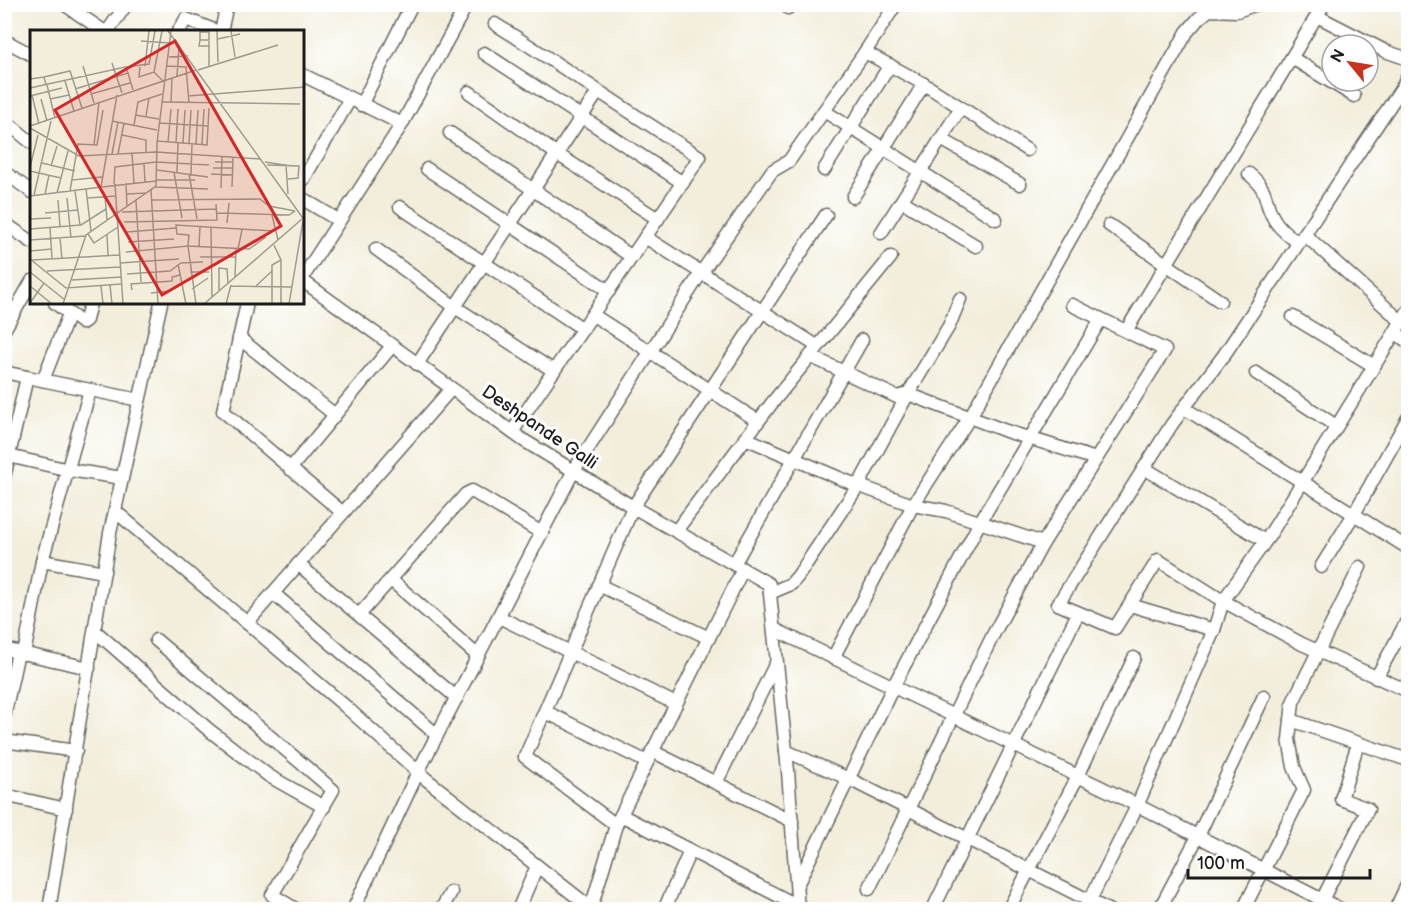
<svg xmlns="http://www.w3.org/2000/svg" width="1413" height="914" font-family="'Balsamiq Sans',sans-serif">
<rect width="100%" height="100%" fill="#fff"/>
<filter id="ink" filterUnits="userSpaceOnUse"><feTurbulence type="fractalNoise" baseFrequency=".0167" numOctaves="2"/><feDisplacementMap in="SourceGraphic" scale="12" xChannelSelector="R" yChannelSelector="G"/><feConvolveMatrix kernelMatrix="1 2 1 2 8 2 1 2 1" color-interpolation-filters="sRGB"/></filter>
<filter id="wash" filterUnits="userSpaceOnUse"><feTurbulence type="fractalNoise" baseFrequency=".008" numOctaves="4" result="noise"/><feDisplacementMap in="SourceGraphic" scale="24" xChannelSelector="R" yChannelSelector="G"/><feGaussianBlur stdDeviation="1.35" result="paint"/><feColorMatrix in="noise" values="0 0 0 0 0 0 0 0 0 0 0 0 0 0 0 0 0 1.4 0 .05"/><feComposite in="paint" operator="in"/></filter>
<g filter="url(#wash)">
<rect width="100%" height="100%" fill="#f3eedb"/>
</g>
<g filter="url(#ink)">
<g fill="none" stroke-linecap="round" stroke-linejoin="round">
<defs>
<g id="minor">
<polyline points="64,4 105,32"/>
<polyline points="787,4 788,8"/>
<polyline points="1317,16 1385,51 1408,59"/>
<path d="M495,24C564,67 631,114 700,157L512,432"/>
<polyline points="107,32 124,8 125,4"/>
<polyline points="178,32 186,19 219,32"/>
<polyline points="221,32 227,4"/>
<polyline points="4,40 32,55"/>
<polyline points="865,52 924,84 1027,150"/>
<polyline points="484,53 683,183"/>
<polyline points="1292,58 1354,96"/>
<polyline points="303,75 402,124"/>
<polyline points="1408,75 1403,86 1224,355 1172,424 1058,604 1115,628 1158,560 1223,601 1269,536 1408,311"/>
<polyline points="469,92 557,154 658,219"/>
<polyline points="361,105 412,4"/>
<polyline points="824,111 996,219"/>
<polyline points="4,120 32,143"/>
<polyline points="450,133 632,257"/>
<polyline points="941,139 1020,184"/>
<polyline points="427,169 609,291"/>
<polyline points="824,170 890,65"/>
<polyline points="4,172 32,192"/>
<path d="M1249,174C1271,192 1262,199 1274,219C1279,229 1290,236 1298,243"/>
<polyline points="303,180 350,99"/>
<polyline points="853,197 924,84"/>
<polyline points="303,199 338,220"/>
<polyline points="902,201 976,246"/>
<polyline points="400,207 583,329"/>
<polyline points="4,223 32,242"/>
<polyline points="1109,225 1220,301"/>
<polyline points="881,233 960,109"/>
<polyline points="1304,234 1402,322"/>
<polyline points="645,237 817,346"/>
<polyline points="376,249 455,307 554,371"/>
<polyline points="303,277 402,124 467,4"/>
<polyline points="303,281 523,440 633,507 769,584 788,771 798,910"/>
<polyline points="55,303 82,323 86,320 90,303"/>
<polyline points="247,303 223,411 343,513"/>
<polyline points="593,315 758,421"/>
<polyline points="1293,317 1374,366"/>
<polyline points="4,330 32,281"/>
<polyline points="1126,331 1324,4"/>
<polyline points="1395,332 1408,342"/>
<polyline points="239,338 335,415"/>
<polyline points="810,356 897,397 908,394 1006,431 1096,459"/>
<polyline points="417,364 598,92"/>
<polyline points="4,372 27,377"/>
<polyline points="1256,373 1336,426"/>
<polyline points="43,380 69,314"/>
<polyline points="1184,408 1408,548"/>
<polyline points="745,438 851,483 913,505 946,511 1043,543"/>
<polyline points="4,455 69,470 122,478"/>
<polyline points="1144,468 1265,541"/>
<polyline points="290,469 392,346"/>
<polyline points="4,477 27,377 139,400"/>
<polyline points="115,511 345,706 426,779 591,908 590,910"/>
<polyline points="676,531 772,403 891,257"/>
<polyline points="42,561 104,572"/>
<polyline points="298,564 457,698"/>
<polyline points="734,564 862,340"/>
<polyline points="1321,567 1354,514 1408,418"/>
<polyline points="391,580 478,656"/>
<polyline points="599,585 709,638"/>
<polyline points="273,593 437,735"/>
<polyline points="770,593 791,584 798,576 858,486 908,394 949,326 960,299"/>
<polyline points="1130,605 1214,630"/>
<polyline points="359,615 466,494 472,491 542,533"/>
<polyline points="499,617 676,704"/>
<polyline points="247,623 451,389"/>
<polyline points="774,629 1119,796 1342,910"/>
<polyline points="95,631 209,730 269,776 324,807"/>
<polyline points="156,640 333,790 272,895 297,910"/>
<polyline points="4,649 89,668"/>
<polyline points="24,654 42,561 90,390"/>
<polyline points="833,658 913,505 970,417 1187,32 1199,18 1209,10 1237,11 1257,4"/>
<polyline points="1376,678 1408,619"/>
<polyline points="546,712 647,762"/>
<polyline points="4,717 18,652"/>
<polyline points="1291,720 1408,760"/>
<polyline points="4,741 76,751"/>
<polyline points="652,751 792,821"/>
<polyline points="786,751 849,779 1108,910"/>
<polyline points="716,783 776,663"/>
<polyline points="4,795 66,809"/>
<polyline points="1406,806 1408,798"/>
<polyline points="621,815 804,909"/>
<polyline points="616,825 525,757 633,507 826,215"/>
<polyline points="798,883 893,687 980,522 1101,319"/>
<polyline points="869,889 994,633 1043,543 1165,350 1072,305"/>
<polyline points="934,907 1078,613"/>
<polyline points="591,908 616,825 743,569"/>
<polyline points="49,910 110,533 161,303"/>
<polyline points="353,910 418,772 573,472 701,273 772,171 789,161 865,52 896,4"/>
<polyline points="441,910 451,892"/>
<polyline points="518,910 537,866"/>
<polyline points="664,910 690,851"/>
<polyline points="1008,910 1078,776 1134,658"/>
<polyline points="1085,910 1137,806 1214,630 1223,601 1302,644 1408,691"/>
<polyline points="1159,910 1198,836 1264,696"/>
<polyline points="1243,910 1304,790 1294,767 1289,739 1293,702 1360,567"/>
<polyline points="1317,910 1368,809 1341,799 1358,743"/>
<polyline points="1395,910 1408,883"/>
</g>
</defs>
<use href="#minor" stroke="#67665f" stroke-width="15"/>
<use href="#minor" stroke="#fff" stroke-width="12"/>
</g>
</g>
<g text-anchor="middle" stroke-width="6" stroke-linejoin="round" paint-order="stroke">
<g font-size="18" fill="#1c1c1c" stroke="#fff">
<text transform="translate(540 427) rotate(34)" y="6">Deshpande Galli</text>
</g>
</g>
<g transform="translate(30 30)">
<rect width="274" height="274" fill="#f3eedb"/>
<path fill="none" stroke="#9d9a8f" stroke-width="1.5" d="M138,1L275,191M187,1L188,32M201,1L205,27M170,2H179V10H170V1M188,9L210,4M170,10L169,16H179V11M111,11L140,13M179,16V36M139,27L158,26M82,33L92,63M53,36L64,73M115,36L119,1M137,36L156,37L159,73M96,37L119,34L125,1M110,37L109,47L124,42L133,51M168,40L248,15M124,42L132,1M147,46L149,18M14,47L40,41L52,78M0,49L14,47L16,55M35,51L44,81M17,55L25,88M0,58L95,37L98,43M45,59L98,43L103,60M61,64L100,53M2,65L9,94M0,66L32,58M158,66L275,57M11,69L17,91M20,69L39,65M131,72L270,74M141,72L142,48M105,85L129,89M116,86L119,68M82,91L127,100M129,93L178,96M104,95L108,72L132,64M0,96L166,40M0,98L49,126L126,122L230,129M92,105L116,110V122M127,111L177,115L179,78M138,112L141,79M146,112L148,79M153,113L155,80M159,113L161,80M166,114L168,80M172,114L174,79M64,115L69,72M102,123L104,153M82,124L88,92M88,124L94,93M185,132H203M235,132L261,136M12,133L45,141M114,134L115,152M237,135L269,136L268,148L258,149M256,135L258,164M21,136L27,116M0,137L8,105M183,138H203M127,140L178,147M0,141L31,148M144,142L152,188M147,142L148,113M159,144L167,189M161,144L162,114M181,144L203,145M42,150L72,147M126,150H165M96,153L97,177M84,154L85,137L126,132L179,135M85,154L93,274M72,157L126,151M125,157L178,159M202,157L203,128M191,158L192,127M56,159L61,201M121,160L128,274M40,161L48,114L67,115L73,80M45,161L50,195M27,163L38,121M15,164L19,145M97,164L116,163M4,165L21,91M0,166L71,157L87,65M75,167L77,190M37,168L41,208M58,168L86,166M28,170L30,197M122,170L230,169L239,176L265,181M106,171L111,252M92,182L186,179M15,183L48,180M186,183L259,185L265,181M242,185L248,210M0,189L21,188M94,192L187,190L186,174M197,193L199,173M181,197L182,267M20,198L22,229M0,199L51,195L76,179M97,202L146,198M58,204L64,213L88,197M77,205L78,225M236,207L219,219L158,216L159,205L147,204L146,195L243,201M30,208L32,229M0,210L55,206M98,212L144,209M169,217L170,196M208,219L212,200M0,221L22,219M96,222L158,216L166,274M170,227H206M0,229L36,258L91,254M2,230L89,225M251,230V274M90,233L149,229M148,234L156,274M17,241L90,237M0,242L35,270M160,242H179M97,244L140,241L151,233L173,232M205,247L206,219M42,250L91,247M80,255L82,274M0,256L22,274M71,256L73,274M201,256L262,257M226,256L242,241M162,259L178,248M102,260L101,254L142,251V247L150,245M189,260V238L197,239L198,253M121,263L140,261M0,273L14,253M33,274L56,205L126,156L127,113L141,1M174,274L272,189M196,274L201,255M242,274V235L251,230L244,215M259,274L273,191"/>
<path fill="#d62828" fill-opacity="0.15" stroke="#d62828" stroke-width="3" d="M145,11L251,196L132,265L25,80Z"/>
<rect width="274" height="274" fill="none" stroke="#1c1c1c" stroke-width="3"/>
</g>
<rect width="1413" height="914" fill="none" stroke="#fff" stroke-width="24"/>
<g transform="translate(1350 63) rotate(300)"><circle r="28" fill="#ffffff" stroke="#a4a4a4" stroke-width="1.5"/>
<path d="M0-4.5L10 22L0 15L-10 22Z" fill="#c8321e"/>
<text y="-9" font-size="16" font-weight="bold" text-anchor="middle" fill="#1c1c1c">N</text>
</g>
<path d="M1188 869v9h182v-9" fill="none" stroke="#1c1c1c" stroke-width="3"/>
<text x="1197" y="869" font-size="18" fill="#1c1c1c" stroke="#ffffff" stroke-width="4.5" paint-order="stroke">100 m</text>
</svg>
